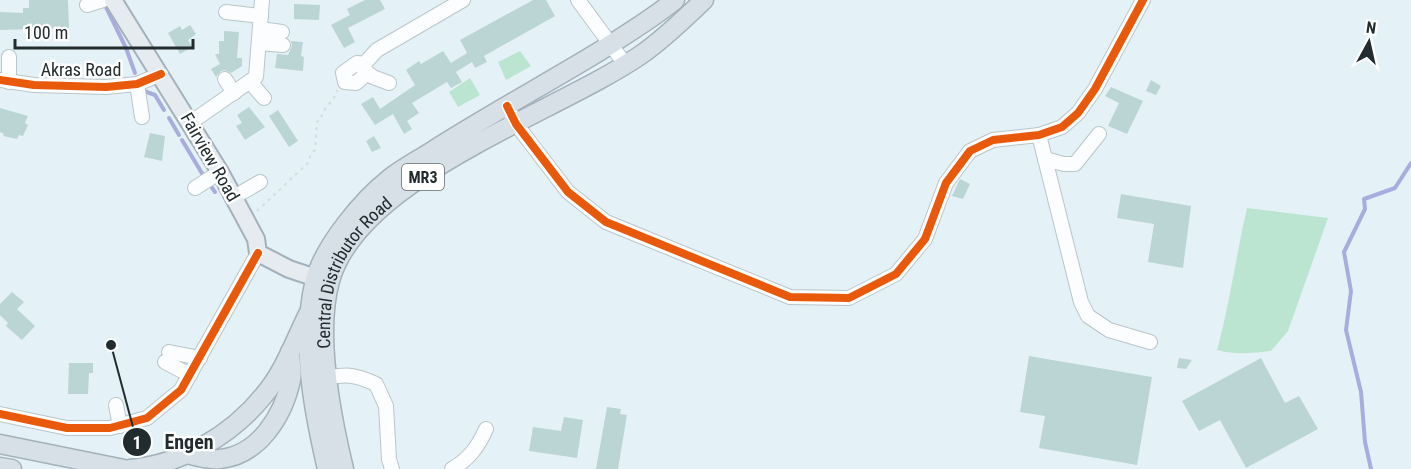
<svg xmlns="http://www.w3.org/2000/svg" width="1411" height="469" font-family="'Roboto Condensed',sans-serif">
<rect width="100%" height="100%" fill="#e4f2f7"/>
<g fill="#bbe5d0">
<polygon points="520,51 531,66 506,80 498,62"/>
<polygon points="470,78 480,95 458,107 449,92"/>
<path d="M1247,208L1328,218L1288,331L1271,351C1253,353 1235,355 1217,350C1230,303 1236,255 1247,208Z"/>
</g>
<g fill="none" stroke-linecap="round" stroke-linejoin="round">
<g stroke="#a8addd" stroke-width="4">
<polyline points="106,7 126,48 135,73"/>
<polyline points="144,91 155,95 164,110"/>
<polyline points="169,118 179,135"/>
<polyline points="182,140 203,175"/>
<polyline points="210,185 215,192"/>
<polyline points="1371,469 1365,442 1361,392 1346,330 1351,291 1344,252 1365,209 1364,199 1395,188 1411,163"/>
</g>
</g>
<g fill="#bbd5d5">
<polygon points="29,0 68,0 69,28 0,30 0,12 23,13 23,8 29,8"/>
<polygon points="365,0 380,0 385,9 348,28 355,42 344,48 331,25 350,15 347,9"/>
<polygon points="533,0 546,0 555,16 484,56 487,62 475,68 472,62 456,72 462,82 451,88 447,82 412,103 419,113 407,121 412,129 404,134 393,114 375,125 361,104 373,97 380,109 415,85 406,70 419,61 421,64 443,51 451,63 467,53 460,40"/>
<polygon points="294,4 320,5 319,20 294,19"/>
<polygon points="190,25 196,34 188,40 192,47 180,54 168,33 180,26 182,30"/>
<polygon points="224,31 239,32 237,58 242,58 242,66 231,73 225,70 221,71 216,77 211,69 220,64 215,54 219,54 219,41 224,41"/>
<polygon points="291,41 303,42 301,56 304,57 303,71 275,68 277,54 288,55 292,46"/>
<polygon points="1151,80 1161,86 1156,95 1146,91"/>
<polygon points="1111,87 1143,101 1127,134 1108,126 1119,103 1105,96"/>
<polygon points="249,107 265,127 245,140 236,126 242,123 237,115"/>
<polygon points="0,108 28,116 25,123 28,125 23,136 19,135 17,139 3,136 4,134 0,132"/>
<polygon points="278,110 298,141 289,147 269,116"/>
<polygon points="150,133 165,136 162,161 144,157"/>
<polygon points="374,136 381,148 372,152 366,141"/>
<polygon points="960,179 970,184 963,199 952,196"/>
<polygon points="1121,194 1191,206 1183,268 1148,262 1154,224 1117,218"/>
<polygon points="12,292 24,302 17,309 35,326 22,340 6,326 8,323 0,315 0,304"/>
<polygon points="1029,356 1152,377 1137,465 1039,448 1045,416 1020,412"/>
<polygon points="1179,358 1192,360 1186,369 1177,368"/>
<polygon points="1261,358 1285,403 1299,396 1318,429 1246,468 1220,420 1199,431 1182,401"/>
<polygon points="69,363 93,363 93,373 89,373 88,394 68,394"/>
<polygon points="607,407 621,409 620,414 627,415 618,469 596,469"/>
<polygon points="564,417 583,420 577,458 529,451 533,427 561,431"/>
</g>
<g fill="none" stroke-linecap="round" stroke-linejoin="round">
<defs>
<g id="minor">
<polyline points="578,0 625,64"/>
<polyline points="87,5 103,0"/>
<polyline points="226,12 261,16"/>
<polyline points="260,29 282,32"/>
<polyline points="259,43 283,45"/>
<polygon points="357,63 364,64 365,75 356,83 345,82 343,73"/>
<polyline points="364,64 377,50 463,0"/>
<polyline points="364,70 373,77 389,83"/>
<polyline points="225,79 234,93"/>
<polyline points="0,80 34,85 106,87 137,84 161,74"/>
<polyline points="9,82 9,57"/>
<polyline points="250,82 264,98"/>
<polyline points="137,84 142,117"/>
<polyline points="507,106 516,124 568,192 606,222 790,297 849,298 896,274 925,239 946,183 970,151 993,140 1039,135 1062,127 1078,113 1095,89 1143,0"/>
<polyline points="190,123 256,77 262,0"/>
<polyline points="1039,135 1081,302 1088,316 1109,330 1150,342"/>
<polyline points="1045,159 1064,164 1075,164 1099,134"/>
<polyline points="195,188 220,172"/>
<polyline points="234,197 260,182"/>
<polyline points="169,352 200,358"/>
<polyline points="165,362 190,375"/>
<path d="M317,379C344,375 350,372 376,384L386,406L389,459L392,469"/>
<polyline points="116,405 120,426"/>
<polyline points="0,414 67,428 110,428 147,418 181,390 258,253"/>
<path d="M452,469C469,459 478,447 486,429"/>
</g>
<polyline id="major" points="113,0 220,172 256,239 258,253 289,269 328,282"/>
<g id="highway">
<polyline points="0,444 124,469"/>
<path d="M187,454C197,457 209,460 220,459C259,455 283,416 291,380C293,372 290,361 290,352"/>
<polyline points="0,467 12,469"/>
<path d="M130,469C182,464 231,436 264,395C284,372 295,340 308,314"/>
<path d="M327,469C313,409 300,341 315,280C324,246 362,200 390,178C403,168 418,160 432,151C487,116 544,85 600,51C625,35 652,19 675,0"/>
<path id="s1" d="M344,469C331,415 315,335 330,281C358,177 559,112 642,54C665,38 684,19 704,0"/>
</g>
</defs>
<use href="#minor" stroke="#bac5c9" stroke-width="16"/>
<use href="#major" stroke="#a3b1bb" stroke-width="20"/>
<use href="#highway" stroke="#a3b1bb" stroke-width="21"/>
<path stroke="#d6dbdd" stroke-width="2" stroke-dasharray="3 4.5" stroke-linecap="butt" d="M257,211L308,163L311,154L315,150L317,122L321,119C322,107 335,102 337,90"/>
<use href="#minor" stroke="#fbfdfe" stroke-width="14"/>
<use href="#major" stroke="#e6ebf0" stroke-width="16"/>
<use href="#highway" stroke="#d7dfe7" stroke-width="18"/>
<defs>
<g id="cycleway">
<polyline points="0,80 34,85 106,87 137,84 161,74"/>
<polyline points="507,106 516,124 568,192 606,222 790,297 849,298 896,274 925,239 946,183 970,151 993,140 1039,135 1062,127 1078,113 1095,89 1143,0"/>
<polyline points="0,414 67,428 110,428 147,418 181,390 258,253"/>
</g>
</defs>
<use href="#cycleway" stroke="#fefefe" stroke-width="11"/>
<use href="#cycleway" stroke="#e8590c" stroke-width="8"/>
</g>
<g text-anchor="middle" stroke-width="5" stroke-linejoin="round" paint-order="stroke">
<rect fill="#fefefe" stroke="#646b6d" stroke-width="1.5" x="402" y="164" width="42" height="26" rx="4.5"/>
<g font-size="16" font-weight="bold" fill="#222c2f">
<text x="423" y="183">MR3</text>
</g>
<g font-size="18" fill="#222c2f" stroke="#fefefe">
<text x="81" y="76">Akras Road</text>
<text transform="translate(210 157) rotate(60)" y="6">Fairview Road</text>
<text dy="6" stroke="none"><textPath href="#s1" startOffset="207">Central Distributor Road</textPath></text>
</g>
</g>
<path fill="none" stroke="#222c2f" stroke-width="2" d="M111 345L137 442"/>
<g fill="#222c2f" stroke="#fefefe" stroke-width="2">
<circle cx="111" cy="345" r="6"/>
<circle cx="137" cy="442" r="15"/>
</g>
<g font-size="18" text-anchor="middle" font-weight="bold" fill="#fff">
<text x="137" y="449">1</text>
</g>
<g font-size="20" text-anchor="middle" font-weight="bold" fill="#222c2f" stroke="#fefefe" stroke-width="5" stroke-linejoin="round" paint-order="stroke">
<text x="189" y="449">Engen</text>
</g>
<g transform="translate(1369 42) rotate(8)" stroke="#fefefe" stroke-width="4.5" paint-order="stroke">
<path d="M0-4.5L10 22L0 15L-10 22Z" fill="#222c2f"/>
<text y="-9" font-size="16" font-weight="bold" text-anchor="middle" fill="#222c2f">N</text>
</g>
<path d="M15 39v9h178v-9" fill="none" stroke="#222c2f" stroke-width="3"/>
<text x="24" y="39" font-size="18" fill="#222c2f" stroke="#fefefe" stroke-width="4.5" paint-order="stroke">100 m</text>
</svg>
